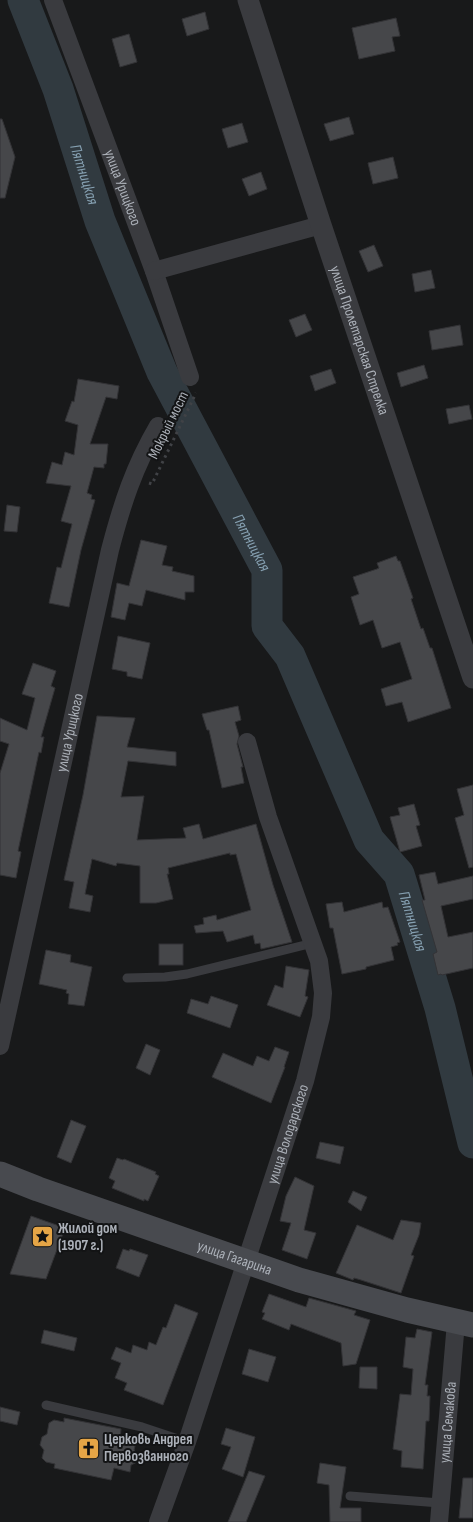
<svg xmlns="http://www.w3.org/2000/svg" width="473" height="1522" font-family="'Sofia Sans Condensed',sans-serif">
<rect width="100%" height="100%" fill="#18191a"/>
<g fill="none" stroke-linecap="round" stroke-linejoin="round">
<path stroke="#313a40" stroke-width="31" id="s1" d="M23,0L58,89L100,221L162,372L267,570V626L290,656L369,840L399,874L440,1008L473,1143"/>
</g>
<g fill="#46474a" stroke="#333336">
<polygon points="205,12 209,29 187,36 182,19"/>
<polygon points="396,18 400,36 392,37 395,51 359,59 352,28"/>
<polygon points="129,34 137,62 120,67 112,39"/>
<polygon points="349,117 354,134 330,141 324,124"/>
<polygon points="0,119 2,119 15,157 5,198 0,198"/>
<polygon points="242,123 248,142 228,148 222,129"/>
<polygon points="393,157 398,178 373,184 368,163"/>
<polygon points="261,172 267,189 249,196 242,179"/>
<polygon points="374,245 383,266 368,272 359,251"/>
<polygon points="431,270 435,288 415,292 412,274"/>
<polygon points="305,314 312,330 296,337 289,320"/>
<polygon points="460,325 463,345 432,350 429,331"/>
<polygon points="424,365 428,378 401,387 397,373"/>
<polygon points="331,369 336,383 315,391 310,376"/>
<polygon points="78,379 119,386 117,399 106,397 90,444 108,444 106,464 104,464 104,468 94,467 87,493 92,495 91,499 95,500 81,550 69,607 49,603 57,567 61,568 72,524 61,521 71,486 46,483 52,462 62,465 65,452 74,455 78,425 65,421 72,401 74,402"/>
<polygon points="469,405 472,419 449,424 446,409"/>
<polygon points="7,505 20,507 17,532 4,531"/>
<polygon points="141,540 167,546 162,565 173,567 172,571 194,576 194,592 185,592 185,600 146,590 142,606 129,603 125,620 111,617 117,583 129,586"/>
<polygon points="396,556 398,561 400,561 413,598 411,599 421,629 423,628 430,648 432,648 451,708 408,722 402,702 386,706 381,689 412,679 400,642 382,648 373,620 360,625 351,597 359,594 353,577 377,569 379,568 377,563"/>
<polygon points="118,636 150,643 142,679 127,676 127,672 112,669"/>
<polygon points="33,663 56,671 51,686 55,688 41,737 44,737 41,753 39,752 18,851 21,852 16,878 0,875 0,773 9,744 0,741 0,718 27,730 35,698 22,694"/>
<polygon points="238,706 241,720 235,722 239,736 237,744 243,767 241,767 244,783 222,788 209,730 207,730 202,714"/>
<polygon points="97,716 135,718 127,747 176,752 176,766 128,761 121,797 144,796 137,840 186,838 183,828 199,824 203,839 256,824 273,885 292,942 261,949 260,943 255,944 253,935 227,942 223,931 196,933 194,926 204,924 203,918 216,915 217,920 251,910 236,854 230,855 230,853 168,868 169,874 167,874 173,899 156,903 140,903 140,866 117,863 116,866 92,859 85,894 93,896 90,912 69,908 74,882 64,880 83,795"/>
<polygon points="473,785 473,867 469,868 455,818 464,815 457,789"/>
<polygon points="414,804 420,825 416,826 422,846 400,852 390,817 400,815 398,808"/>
<polygon points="435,872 438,884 473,876 473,899 441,906 448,937 473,932 473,968 442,975 441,974 438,975 433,954 437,952 422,900 425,900 419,875"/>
<polygon points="342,902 344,912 382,902 383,908 388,907 400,942 397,943 398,945 391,947 394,960 366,967 366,969 342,974 333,928 330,928 326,904"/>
<rect x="159" y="944" width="24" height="21"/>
<polygon points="46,950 71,955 70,962 92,967 84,1006 68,1004 69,994 66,993 67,990 39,984"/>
<polygon points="286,966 309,970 305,996 308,997 300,1017 267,1005 275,985 283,988"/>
<polygon points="211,996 238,1005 230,1028 187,1013 191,999 208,1004"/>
<polygon points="146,1044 160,1050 150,1075 136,1068"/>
<polygon points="275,1047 289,1052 284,1067 285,1067 271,1103 212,1077 223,1053 253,1066 257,1056 269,1061"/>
<polygon points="71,1120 86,1126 71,1163 57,1157"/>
<polygon points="320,1142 344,1147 340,1164 316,1158"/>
<polygon points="117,1158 123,1160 124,1159 156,1172 155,1174 159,1176 148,1201 144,1199 144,1201 112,1188 115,1181 109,1178"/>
<polygon points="295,1177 314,1186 304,1230 316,1233 307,1259 282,1250 291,1223 280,1221 286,1196"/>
<polygon points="353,1191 367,1197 361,1211 348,1202"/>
<polygon points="31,1216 65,1228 46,1279 10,1274"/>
<polygon points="401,1220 421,1223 419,1235 411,1255 414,1256 401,1293 361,1280 354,1278 353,1280 336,1273 357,1225 393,1240"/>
<polygon points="123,1249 129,1251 130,1249 148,1255 139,1277 116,1268"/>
<polygon points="269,1294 306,1307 309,1298 356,1311 354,1315 370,1320 356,1364 343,1366 341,1343 291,1324 289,1330 262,1319 265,1313 262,1312"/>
<polygon points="175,1304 198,1313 163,1405 124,1390 127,1383 115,1378 121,1363 111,1359 116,1347 131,1353 133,1345 147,1350 149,1342 156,1345 163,1327 166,1328"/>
<polygon points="417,1329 432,1332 425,1385 428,1385 427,1396 430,1396 429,1421 426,1421 423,1469 401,1467 402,1451 393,1449 400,1394 411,1395 413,1369 403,1367 406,1337 415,1338"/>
<polygon points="44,1330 77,1338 74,1351 41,1343"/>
<polygon points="249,1349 276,1357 268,1382 242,1374"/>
<polygon points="360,1367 377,1367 377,1389 359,1388"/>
<polygon points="0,1407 20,1412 17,1425 0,1421"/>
<polygon points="64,1418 121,1429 120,1439 136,1442 134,1450 138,1455 137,1462 131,1465 130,1472 114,1468 111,1480 54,1468 55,1464 46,1462 42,1458 44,1450 40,1445 42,1437 47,1434 49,1423 54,1420 64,1422"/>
<polygon points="226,1428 255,1437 243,1477 222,1469 231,1447 221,1444"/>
<polygon points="320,1463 346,1467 340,1508 361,1508 361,1522 330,1522 329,1485 317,1483"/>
<polygon points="249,1471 265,1476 246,1522 228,1522"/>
<polygon points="463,1478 473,1478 473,1518 459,1518"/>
</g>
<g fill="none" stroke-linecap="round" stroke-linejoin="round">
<polyline stroke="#404246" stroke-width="3" stroke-dasharray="2.5 4" stroke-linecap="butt" points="149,483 152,484 196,393"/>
<g stroke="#3a3b3f" stroke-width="9">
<polyline points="127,978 165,977 187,974 313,943"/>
<polyline points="46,1405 142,1427 187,1442"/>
<polyline points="350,1496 440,1503"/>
</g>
<g stroke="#3a3b3f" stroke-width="18">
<path id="s2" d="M53,0L154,271L190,377"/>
<polyline points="154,271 321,225"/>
<path id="s3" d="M0,1046L110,550C122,504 134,467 158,426"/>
<path id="s4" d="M158,1522L187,1442L305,1081L321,1017L323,993L319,961L268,817L247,742"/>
<path id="s5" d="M439,1522L456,1322"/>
</g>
<path stroke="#3a3b3f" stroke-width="21" id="s6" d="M248,0L321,225L473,678"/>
<path stroke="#484a4f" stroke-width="25" id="s7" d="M0,1174L38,1189L299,1280L407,1310L473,1325"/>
</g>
<defs>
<symbol id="sight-square" viewBox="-11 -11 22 22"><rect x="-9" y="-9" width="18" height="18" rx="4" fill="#e5a546" stroke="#131415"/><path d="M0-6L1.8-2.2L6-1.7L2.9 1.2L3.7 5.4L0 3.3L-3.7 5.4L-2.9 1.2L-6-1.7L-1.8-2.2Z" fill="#111"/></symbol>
<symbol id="church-square" viewBox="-11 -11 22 22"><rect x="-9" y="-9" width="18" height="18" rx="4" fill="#e5a546" stroke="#131415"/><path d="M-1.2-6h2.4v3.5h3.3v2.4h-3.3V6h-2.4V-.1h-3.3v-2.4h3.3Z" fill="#111"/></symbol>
</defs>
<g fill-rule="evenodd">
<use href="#sight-square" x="30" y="1224" width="25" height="25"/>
<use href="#church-square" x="76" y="1436" width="25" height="25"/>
</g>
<g text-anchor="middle" stroke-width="4" stroke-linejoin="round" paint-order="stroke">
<g font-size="15" fill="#acb1b9" stroke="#131415">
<text dy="5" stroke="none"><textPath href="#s2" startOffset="200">улица Урицкого</textPath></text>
<text dy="5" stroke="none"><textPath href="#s6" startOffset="358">улица Пролетарская Стрелка</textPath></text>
<text transform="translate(168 425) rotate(-64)" y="5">Мокрый мост</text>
<text dy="5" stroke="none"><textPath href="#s3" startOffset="321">улица Урицкого</textPath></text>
<text dy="5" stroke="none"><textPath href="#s4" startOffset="409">улица Володарского</textPath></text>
<text dy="5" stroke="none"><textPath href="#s7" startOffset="249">улица Гагарина</textPath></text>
<text dy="5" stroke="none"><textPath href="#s5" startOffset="100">улица Семакова</textPath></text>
</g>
<g font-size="15" font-weight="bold" fill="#acb1b9" stroke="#131415" text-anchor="start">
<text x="58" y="1233">Жилой дом<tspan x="58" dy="17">(1907 г.)</tspan></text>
<text x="104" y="1444">Церковь Андрея<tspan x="104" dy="17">Первозванного</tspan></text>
</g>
<g font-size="16" font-style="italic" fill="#86a0b1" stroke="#131415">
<text dy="6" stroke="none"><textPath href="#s1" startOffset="185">Пятницкая</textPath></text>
<text dy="6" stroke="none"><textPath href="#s1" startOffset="590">Пятницкая</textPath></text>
<text dy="6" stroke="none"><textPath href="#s1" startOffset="1010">Пятницкая</textPath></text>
</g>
</g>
</svg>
